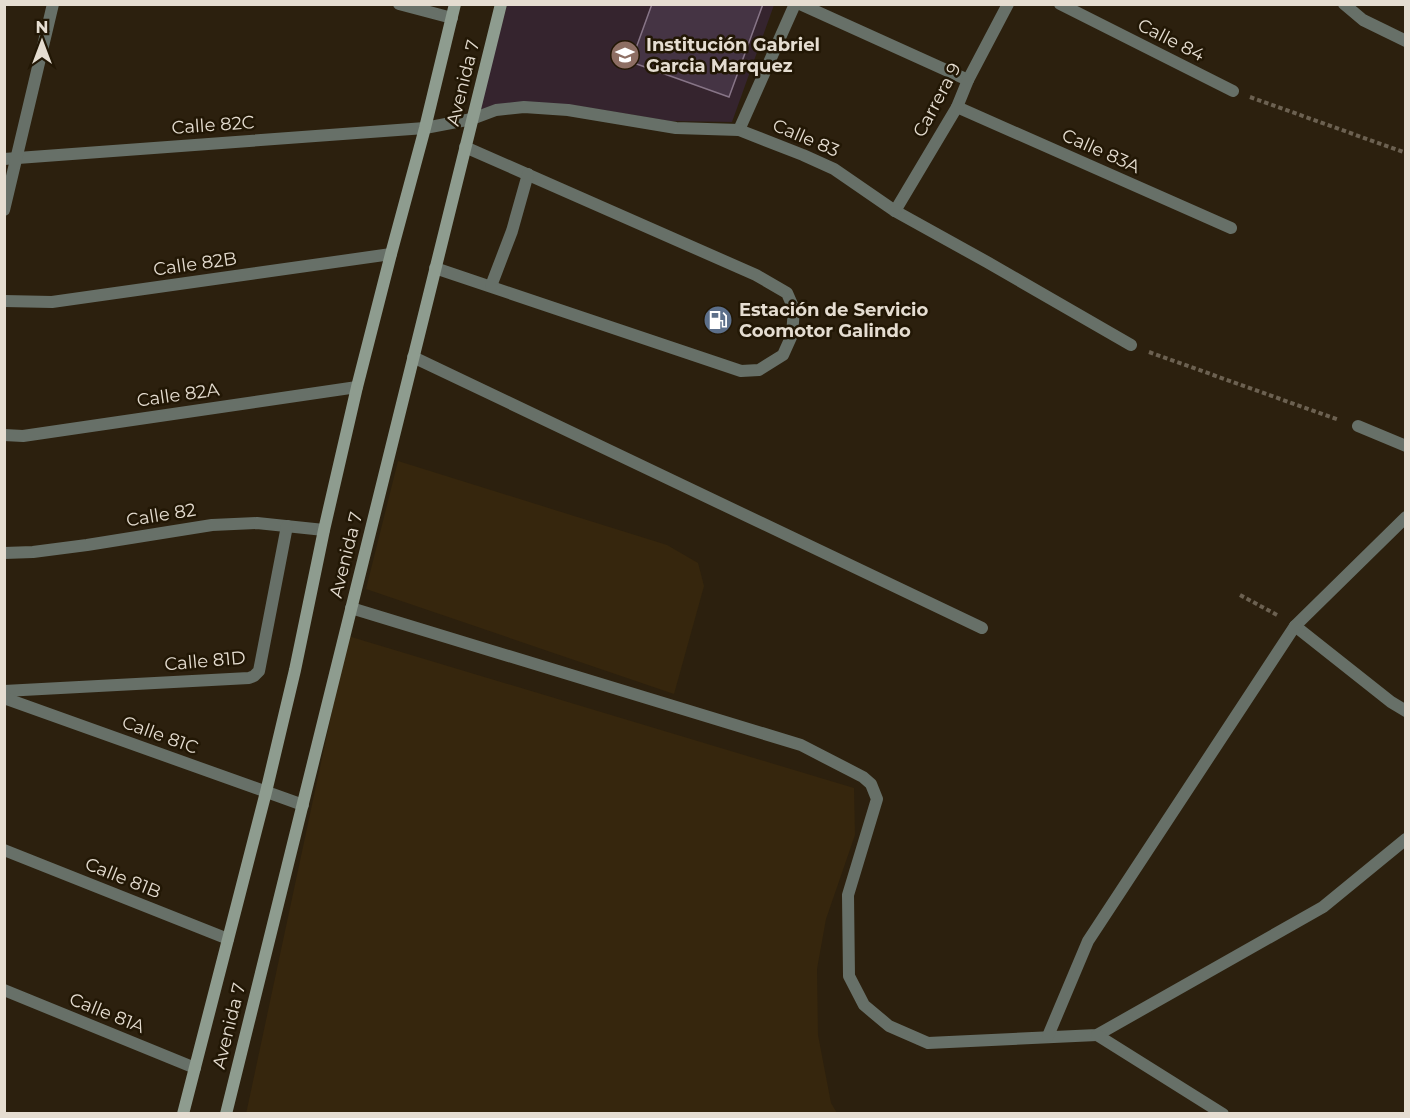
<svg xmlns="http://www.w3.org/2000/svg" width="1410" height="1118" viewBox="0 0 1410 1118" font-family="Montserrat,sans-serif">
<rect width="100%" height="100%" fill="#2c200e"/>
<g fill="#36260d">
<path d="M398,461L667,545L698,563L704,586L674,694L366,589Z"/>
<path d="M348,636L854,788L855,835L826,919L817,969L818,1035L831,1103L837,1113L246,1114Z"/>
</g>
<path fill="#35242e" d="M507,5H774L732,122L670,121L573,105L478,114Z"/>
<path fill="#453444" stroke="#877587" stroke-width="1.5" d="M652,4H763L729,97L631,62Z"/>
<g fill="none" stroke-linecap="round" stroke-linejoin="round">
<g stroke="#6c6151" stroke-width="4" stroke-dasharray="4.5 3" stroke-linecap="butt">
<path d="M1250,97L1406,153"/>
<path d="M1149,352L1339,420"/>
<path d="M1240,595L1279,616"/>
</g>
<g stroke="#677068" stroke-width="12">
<path d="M435,268L741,371L759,370L783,355L792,335L794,309L787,293L756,275L465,147"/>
<path d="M491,286L512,231L528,174"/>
<path d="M413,357L982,628"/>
</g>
<g stroke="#677068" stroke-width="12">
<path d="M399,4L452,18"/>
<path d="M800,4L968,80"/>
<path d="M1060,4L1233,91"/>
<path d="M1344,4L1363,20L1406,41"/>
<path d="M957,107L1231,228"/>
<path d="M739,130L795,4"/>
<path d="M4,159L425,128L472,119L496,110L524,107L568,110L676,128L739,130L803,155L834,169L895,211L987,262L1131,345"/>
<path d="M4,210L53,4"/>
<path d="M895,211L957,107L968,80L1008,4"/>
<path d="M4,301L52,302L391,254"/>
<path d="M1358,426L1406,446"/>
<path d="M4,435L23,436L357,387"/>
<path d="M4,553L33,552L87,545L212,525L257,523L324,530"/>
<path d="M351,608L801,745L863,777L871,784L877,799L848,895L849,976L864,1005L889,1026L928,1043L1097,1035L1323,907L1406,839"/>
<path d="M1295,626L1391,702L1406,711"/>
<path d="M4,691L249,678L254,676L259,671L287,526"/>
<path d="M4,698L303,805"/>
<path d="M4,850L228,939"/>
<path d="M4,990L195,1068"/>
<path d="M1097,1035L1223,1114"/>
<path d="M1048,1036L1088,941L1295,626L1406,517"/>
</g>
<g stroke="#8e9c8f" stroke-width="12">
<path d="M183,1114L266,792L295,670L324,530L357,387L391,254L425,128L455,4"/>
<path d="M226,1114L501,4"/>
</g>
</g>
<defs>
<g id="university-disc" transform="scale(1.5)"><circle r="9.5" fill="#8d6e63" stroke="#221705"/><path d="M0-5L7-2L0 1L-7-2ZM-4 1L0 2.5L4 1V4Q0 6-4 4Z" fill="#fff"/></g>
<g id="fuel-disc" transform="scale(1.5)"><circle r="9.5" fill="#5c6f8a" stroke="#221705"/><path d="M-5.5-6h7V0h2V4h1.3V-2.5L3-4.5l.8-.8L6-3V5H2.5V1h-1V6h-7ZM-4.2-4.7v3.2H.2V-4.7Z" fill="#fff"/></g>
</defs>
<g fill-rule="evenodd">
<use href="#university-disc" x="625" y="55"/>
<use href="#fuel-disc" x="718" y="320"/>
</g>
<g text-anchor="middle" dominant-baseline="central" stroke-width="5" stroke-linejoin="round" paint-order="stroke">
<g font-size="18" fill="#e5ddd1" stroke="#221705">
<text transform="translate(1171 40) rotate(27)">Calle 84</text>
<text transform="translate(463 83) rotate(-76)">Avenida 7</text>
<text transform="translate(937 100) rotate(-62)">Carrera 9</text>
<text transform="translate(213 125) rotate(-4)">Calle 82C</text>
<text transform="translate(806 138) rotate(23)">Calle 83</text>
<text transform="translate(1101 151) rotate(24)">Calle 83A</text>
<text transform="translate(195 264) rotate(-8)">Calle 82B</text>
<text transform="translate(178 395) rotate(-8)">Calle 82A</text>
<text transform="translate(161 515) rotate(-9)">Calle 82</text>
<text transform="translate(346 555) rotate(-76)">Avenida 7</text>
<text transform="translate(205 661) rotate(-5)">Calle 81D</text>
<text transform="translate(160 735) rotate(20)">Calle 81C</text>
<text transform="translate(123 878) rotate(22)">Calle 81B</text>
<text transform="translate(107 1013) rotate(22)">Calle 81A</text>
<text transform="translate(229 1026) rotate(-76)">Avenida 7</text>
</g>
<g font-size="18" font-weight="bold" fill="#e5ddd1" stroke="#221705" text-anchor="start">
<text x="646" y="45">Institución Gabriel<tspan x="646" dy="21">Garcia Marquez</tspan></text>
<text x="739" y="310">Estación de Servicio<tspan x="739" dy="21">Coomotor Galindo</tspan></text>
</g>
</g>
<rect width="1410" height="1118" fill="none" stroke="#e5ddd1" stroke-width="12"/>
<g transform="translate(42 42)" stroke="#221705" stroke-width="4.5" paint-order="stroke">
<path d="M0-4.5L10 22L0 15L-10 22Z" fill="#e5ddd1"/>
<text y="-9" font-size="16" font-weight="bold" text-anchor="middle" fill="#e5ddd1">N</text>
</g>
</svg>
